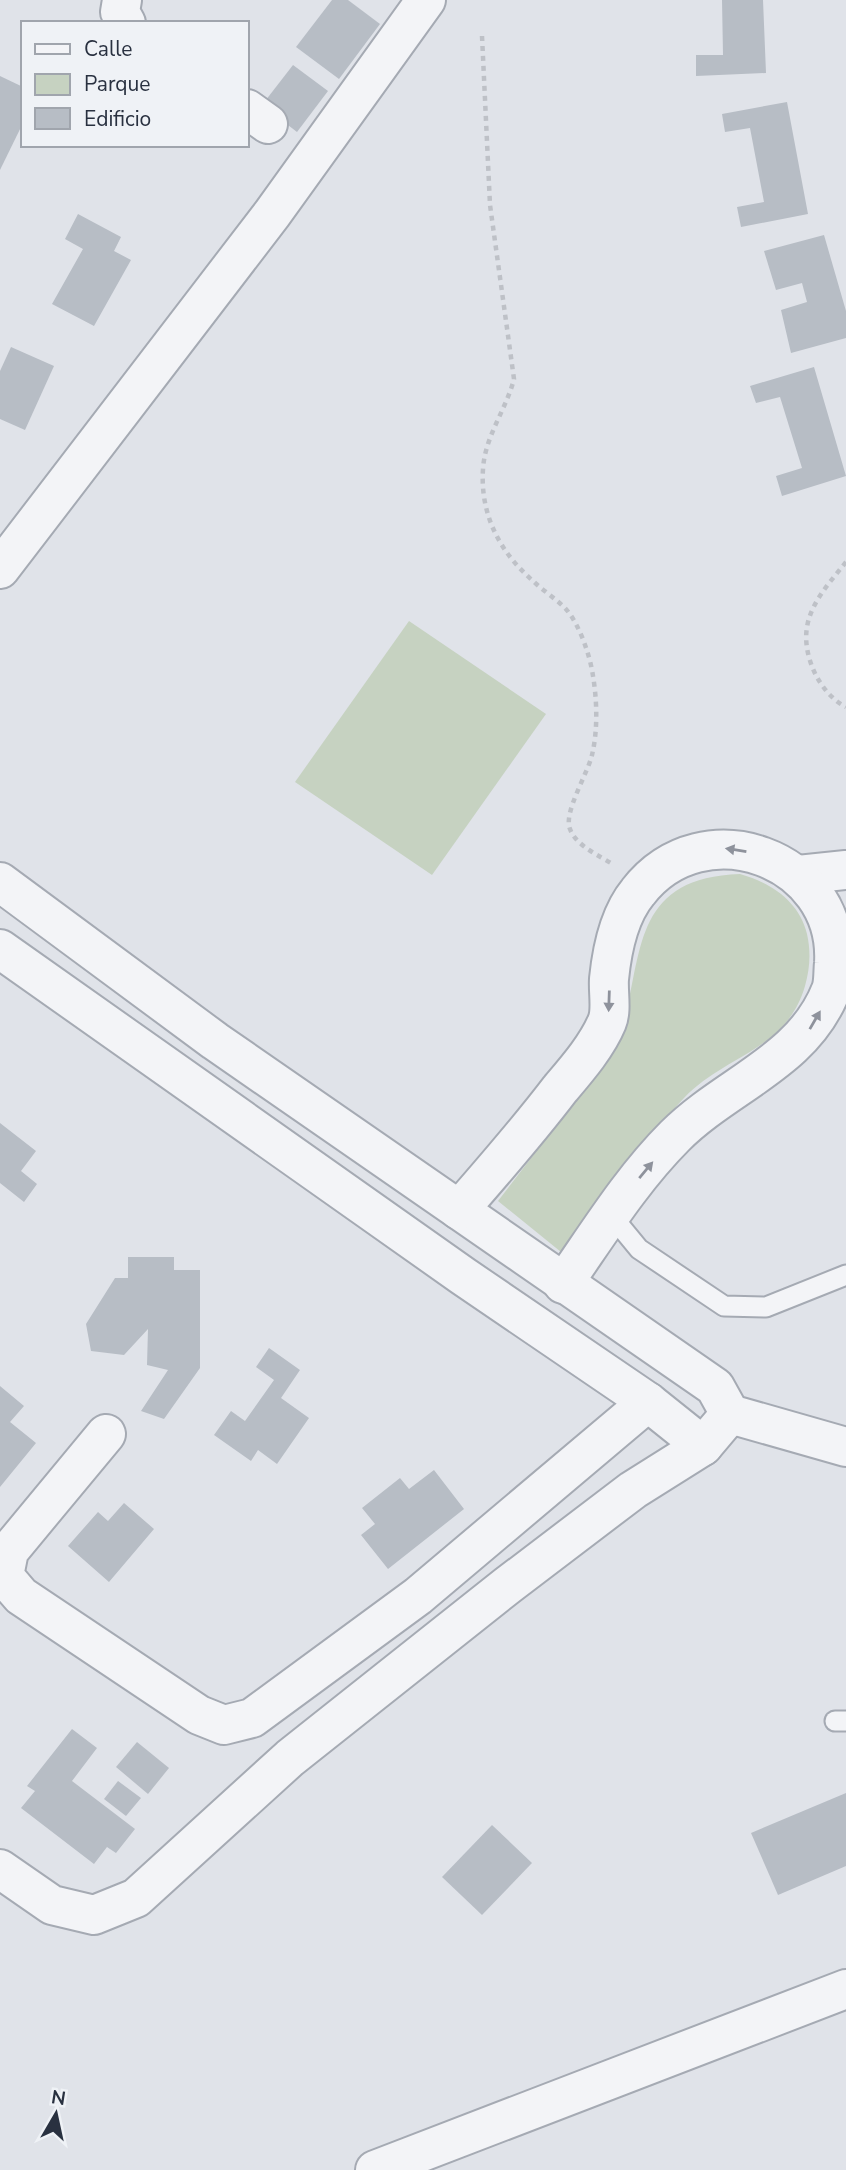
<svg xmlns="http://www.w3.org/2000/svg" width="846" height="2170" viewBox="0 0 846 2170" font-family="'Nunito Sans',sans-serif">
<rect width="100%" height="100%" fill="#e0e3e9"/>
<g fill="#c6d2c1">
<path d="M409,621L546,714L432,875L295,782Z"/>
<path d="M740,874C771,883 799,901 807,934C811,952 810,968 805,986C786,1051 726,1054 684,1098C642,1143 600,1203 561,1252L498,1201L615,1049C647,969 621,878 740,874Z"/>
</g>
<g fill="#b7bdc5">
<path d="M332,0H348L380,24L339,79L296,47Z"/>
<path d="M722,0H763L766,73L696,76V55H723Z"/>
<path d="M293,65L328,91L297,132L262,105Z"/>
<path d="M0,76L23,87V123L0,170Z"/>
<path d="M787,102L808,214L741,227L737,207L764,202L750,128L725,132L722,114Z"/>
<path d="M78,214L121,237L114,251L131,260L94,326L52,304L83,249L65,239Z"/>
<path d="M824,235L846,311V338L791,353L781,310L807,302L802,283L776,290L764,251Z"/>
<path d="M11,347L54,366L25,430L0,419V371Z"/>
<path d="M814,367L846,476L782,496L776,476L802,468L780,397L756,403L750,386Z"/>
<path d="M0,1123L36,1151L21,1171L37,1184L24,1202L0,1183Z"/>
<path d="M128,1257H174V1270H200V1368L164,1419L141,1411L168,1370L147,1365L148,1329L124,1355L91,1351L86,1324L115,1278H128Z"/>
<path d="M269,1348L300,1370L281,1398L309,1418L277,1464L258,1450L251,1461L214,1435L231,1411L245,1421L274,1380L256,1367Z"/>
<path d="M0,1386L24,1406L10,1422L36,1443L0,1487Z"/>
<path d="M434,1470L464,1509L388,1569L361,1535L375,1524L362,1508L400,1478L409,1489Z"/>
<path d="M124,1503L154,1529L109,1582L68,1546L98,1512L108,1521Z"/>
<path d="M72,1729L97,1748L72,1781L135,1829L116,1853L107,1847L94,1864L21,1808L35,1791L27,1786Z"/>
<path d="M137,1742L169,1768L148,1794L116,1767Z"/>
<path d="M118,1781L141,1798L126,1816L104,1799Z"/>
<path d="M846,1793V1866L778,1895L751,1833Z"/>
<path d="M492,1825L532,1863L482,1915L442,1877Z"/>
</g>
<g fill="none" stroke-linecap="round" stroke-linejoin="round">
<g stroke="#a5aab3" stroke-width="23">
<g id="service">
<path d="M611,1215L639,1249L724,1306L766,1307L846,1275"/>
<path d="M835,1721H846"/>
</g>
</g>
<g stroke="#a5aab3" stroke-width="42">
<g id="minor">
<path d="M122,0L120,12L126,23"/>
<path d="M247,109L268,124"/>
<path d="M0,569L272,214L426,0"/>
<path d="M798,875L846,870"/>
<path d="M0,882L215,1041L715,1387L730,1414L846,1447"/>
<path d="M0,949L463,1276L648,1402L703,1446"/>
<path d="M459,1210C494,1170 528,1131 560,1089C577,1069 597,1046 607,1022C612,1010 608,992 609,979C612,949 619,915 638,892C703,808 840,858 834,963C833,971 834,982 831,990C803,1062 727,1084 675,1136C631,1180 598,1234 563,1284"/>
<path d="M106,1434L9,1551L4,1576L21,1596L199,1715L224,1725L252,1718L418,1596L648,1402"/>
<path d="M0,1869L52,1905L94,1915L136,1898L290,1758L508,1585L633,1490L703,1446L730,1414"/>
<path d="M375,2170L846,1989"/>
</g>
</g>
<g stroke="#bec1c7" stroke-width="4.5" stroke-dasharray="5 5" stroke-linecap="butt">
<path d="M482,36L490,205L514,379C506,410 485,436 483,469C480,514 499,551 532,580C542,590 555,598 565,608C579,623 590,655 593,676C597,700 598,730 592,755C588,773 563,813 570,829C576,846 600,856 614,865"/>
<path d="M846,562C831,581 811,602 807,627C802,656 820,694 846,707"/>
</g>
<use href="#service" stroke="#f3f4f7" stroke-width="19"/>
<use href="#minor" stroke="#f3f4f7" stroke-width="38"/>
</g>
<defs><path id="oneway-solid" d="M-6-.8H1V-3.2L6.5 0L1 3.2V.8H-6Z" transform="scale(1.75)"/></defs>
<g fill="#8e929c">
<use href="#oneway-solid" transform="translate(736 850) rotate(-171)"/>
<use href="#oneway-solid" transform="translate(609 1001) rotate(92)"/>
<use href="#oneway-solid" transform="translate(815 1020) rotate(-60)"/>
<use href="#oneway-solid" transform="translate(646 1170) rotate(-50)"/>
</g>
<rect x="21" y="21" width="228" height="126" fill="#eff2f6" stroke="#a0a5ad" stroke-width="2"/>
<rect x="35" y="44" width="35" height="10" fill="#f3f4f7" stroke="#a0a5ad" stroke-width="2"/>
<text x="84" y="56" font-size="21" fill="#293140">Calle</text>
<rect x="35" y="74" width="35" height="21" fill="#c6d2c1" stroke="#a0a5ad" stroke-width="2"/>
<text x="84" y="91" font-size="21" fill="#293140">Parque</text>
<rect x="35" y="108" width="35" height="21" fill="#b7bdc5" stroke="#a0a5ad" stroke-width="2"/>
<text x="84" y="126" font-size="21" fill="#293140">Edificio</text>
<g transform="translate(56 2114) rotate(9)" stroke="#eff2f6" stroke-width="5" paint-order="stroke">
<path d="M0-5L12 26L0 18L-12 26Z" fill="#293140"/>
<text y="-10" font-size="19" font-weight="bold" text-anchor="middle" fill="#293140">N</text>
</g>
</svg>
